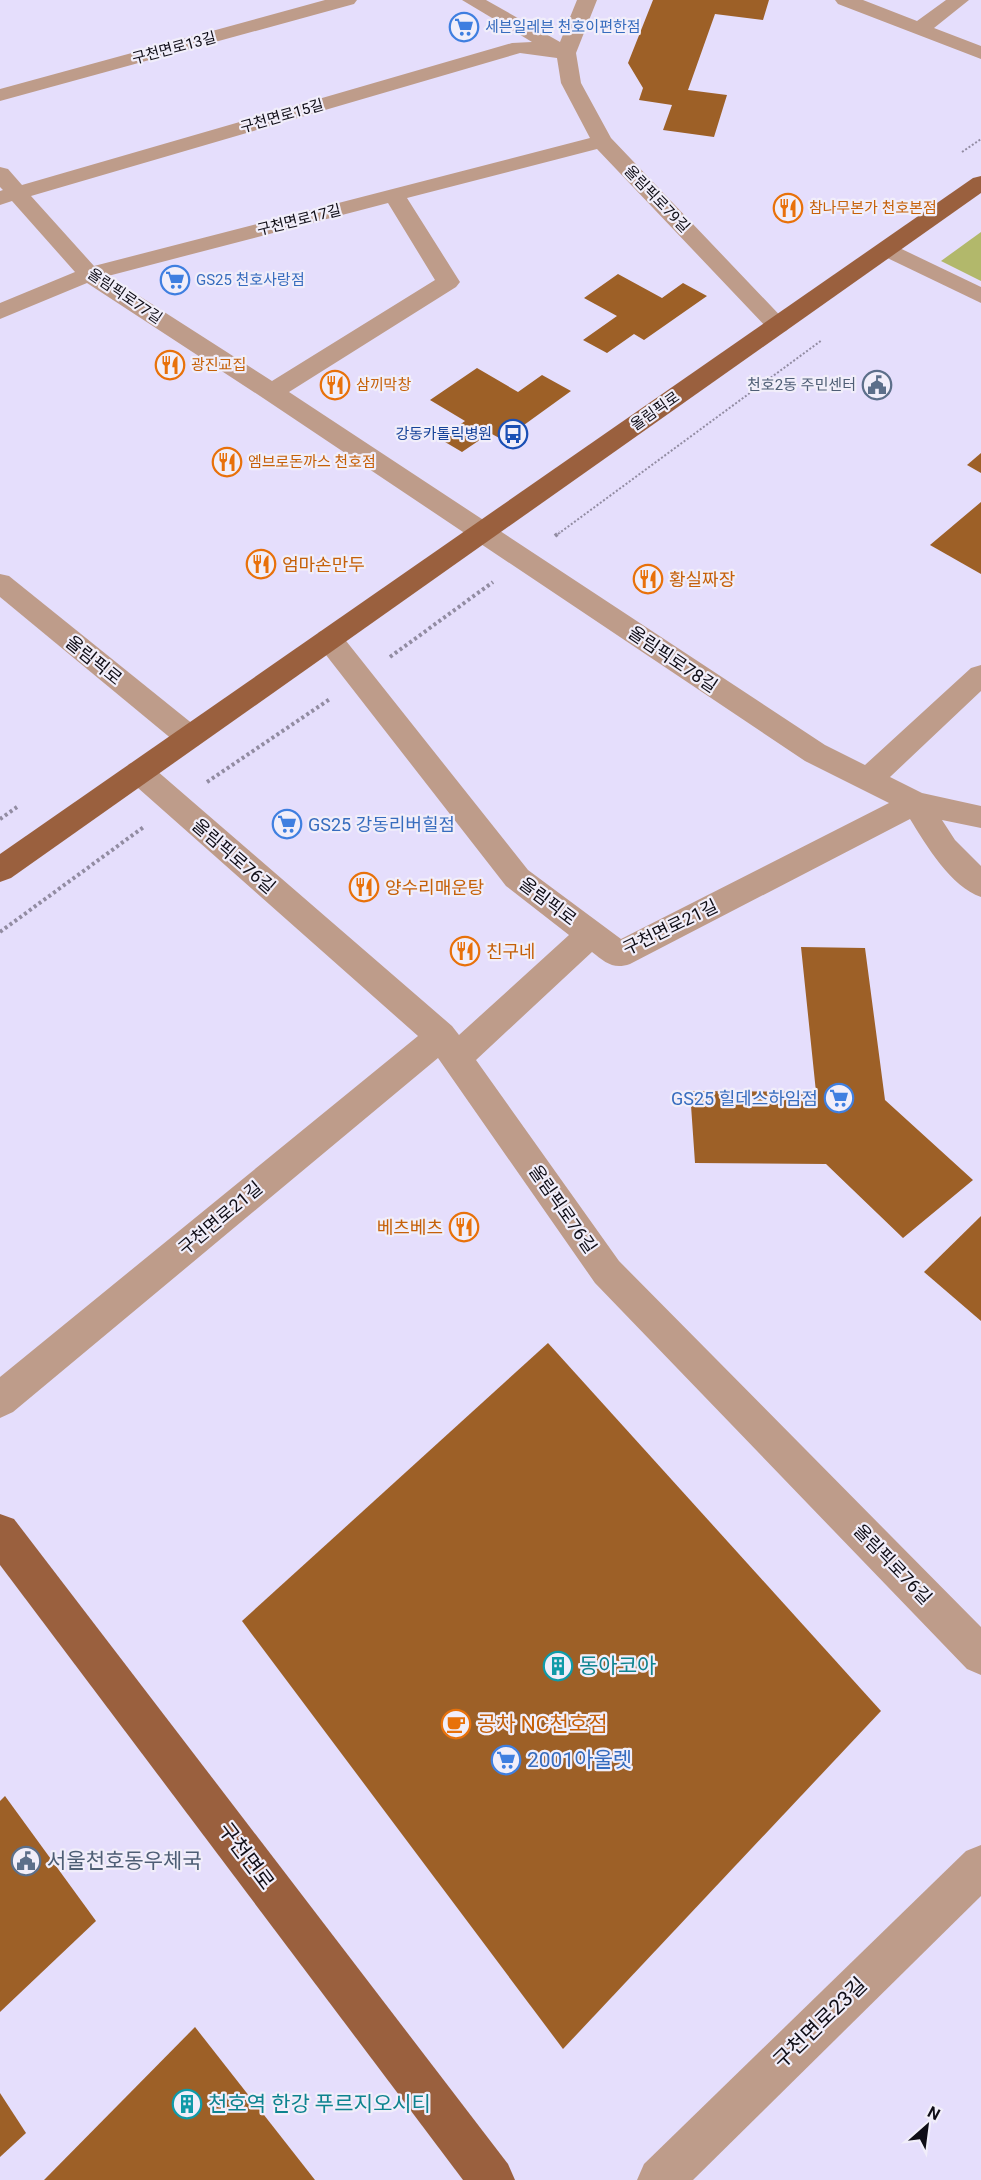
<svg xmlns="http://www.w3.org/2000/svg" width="981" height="2180" viewBox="0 0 981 2180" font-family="Roboto,'Noto Sans KR',sans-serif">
<rect width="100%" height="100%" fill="#e5defc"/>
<path fill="#b2b86b" d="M981,232V281L941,261Z"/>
<g fill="#9d6027">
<path d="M653,0H769L763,20L715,14L688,90L727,95L714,137L663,130L672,105L639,100L643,88L628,63Z"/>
<path d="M618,274L662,298L683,283L707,296L644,340L634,334L607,353L583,340L617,316L584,298Z"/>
<path d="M477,368L518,392L542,375L571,391L503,440L490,433L462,452L440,439L465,421L430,400Z"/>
<path d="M981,453V473L967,465Z"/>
<path d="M981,502V574L930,545Z"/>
<path d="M801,947L865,948L885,1100L973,1180L903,1238L826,1164L695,1163L690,1091L816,1092Z"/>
<path d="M981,1216V1321L924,1272Z"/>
<path d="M548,1343L881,1711L563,2049L242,1621Z"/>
<path d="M5,1796L96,1921L0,2012V1801Z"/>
<path d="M195,2027L315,2180H44Z"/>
<path d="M0,2093L26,2133L0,2157Z"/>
</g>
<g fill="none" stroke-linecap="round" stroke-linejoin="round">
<g stroke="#928ca2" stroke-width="2" stroke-dasharray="2 2" stroke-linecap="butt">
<path d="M962,152L981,139"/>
<path d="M558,534L822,340"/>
</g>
<g stroke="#928ca2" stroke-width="4" stroke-dasharray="3 3" stroke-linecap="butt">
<path d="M555,536L560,532"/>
<path d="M390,657L493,582"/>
<path d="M207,782L330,699"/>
<path d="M0,819L17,807"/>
<path d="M0,932L145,826"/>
</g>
<g fill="#be9c8a" fill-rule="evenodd">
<path d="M325,0H357L354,4L0,101V89Z"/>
<path d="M462,0H486L560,42L577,0H597L576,53L581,83L611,138L790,326L786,331L778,333L770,331L597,149L407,198L460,282L456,287L289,392L825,745L865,765L971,668L981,665V691L890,777L922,793L981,806V828L942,820L955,840L981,866V897C951,887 926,845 910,819L630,964C613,970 605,962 592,952L476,1060L619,1261L981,1627V1675L967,1669L595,1283L438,1058L13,1412L0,1418V1377L418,1036L129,780L124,772L129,764L139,761L149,764L452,1026L459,1035L569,935L506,886L319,646L315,639L319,632L329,629L339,632L528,870L621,939L889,803L805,761L263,398L87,283L0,319V303L75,272L12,201L0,205V191L3,190L0,187V167L8,169L22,185L512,43L532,42ZM520,53L557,58L561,83L590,138L94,266L31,196ZM388,203L435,280L272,381L108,276Z"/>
<path d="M835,0H863L917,21L946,0H969L934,28L981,46V59L838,4Z"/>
<path d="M887,242L981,287V303L879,254L876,249L879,244Z"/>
<path d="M0,574L9,576L199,729L203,737L199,745L189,748L179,745L0,597Z"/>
<path d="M981,1845V1896L693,2180H637L644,2164L966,1851Z"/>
</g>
<g fill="#9a603e" fill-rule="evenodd">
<path d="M981,176V193L11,878L0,882V854L973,178Z"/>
<path d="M0,1514L14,1519L508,2164L515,2180H463L0,1565Z"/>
</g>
</g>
<defs>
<g id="supermarket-ring" transform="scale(1.5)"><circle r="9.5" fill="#f1eefa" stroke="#3f7fe0" stroke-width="1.5"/><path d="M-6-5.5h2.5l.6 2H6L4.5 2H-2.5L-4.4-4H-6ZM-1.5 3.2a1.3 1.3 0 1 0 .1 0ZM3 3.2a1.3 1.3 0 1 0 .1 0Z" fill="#3f7fe0"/></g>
<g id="restaurant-ring" transform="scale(1.5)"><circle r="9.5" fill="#f1eefa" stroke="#e8710a" stroke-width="1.5"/><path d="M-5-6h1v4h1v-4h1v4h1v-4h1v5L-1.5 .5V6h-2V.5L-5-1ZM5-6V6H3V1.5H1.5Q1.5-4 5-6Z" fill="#e8710a"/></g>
<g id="civic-ring" transform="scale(1.5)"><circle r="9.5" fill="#f1eefa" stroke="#5c6f8a" stroke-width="1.5"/><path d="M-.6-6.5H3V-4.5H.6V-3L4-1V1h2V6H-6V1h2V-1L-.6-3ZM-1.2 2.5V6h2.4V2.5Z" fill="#5c6f8a"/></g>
<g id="bus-ring" transform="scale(1.5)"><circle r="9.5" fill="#f1eefa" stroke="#1a4fb4" stroke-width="1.5"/><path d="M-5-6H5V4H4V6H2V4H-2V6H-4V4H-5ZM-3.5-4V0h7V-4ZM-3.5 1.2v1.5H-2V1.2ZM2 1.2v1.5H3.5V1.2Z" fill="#1a4fb4"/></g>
<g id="building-ring" transform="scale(1.5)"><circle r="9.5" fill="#f1eefa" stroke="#0f9aa8" stroke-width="1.5"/><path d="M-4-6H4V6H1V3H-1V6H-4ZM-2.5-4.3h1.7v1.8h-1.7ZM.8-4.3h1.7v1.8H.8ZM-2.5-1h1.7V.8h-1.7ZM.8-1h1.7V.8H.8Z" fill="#0f9aa8"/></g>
<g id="cafe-ring" transform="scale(1.5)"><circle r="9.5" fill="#f1eefa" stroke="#e8710a" stroke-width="1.5"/><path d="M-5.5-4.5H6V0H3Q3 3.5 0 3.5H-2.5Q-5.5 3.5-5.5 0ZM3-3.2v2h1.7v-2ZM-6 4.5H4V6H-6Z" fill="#e8710a"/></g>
</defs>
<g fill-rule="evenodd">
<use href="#supermarket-ring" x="464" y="27"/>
<use href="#restaurant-ring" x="788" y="208"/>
<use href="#supermarket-ring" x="175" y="280"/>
<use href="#restaurant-ring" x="170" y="365"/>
<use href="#restaurant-ring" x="335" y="385"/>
<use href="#civic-ring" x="877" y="385"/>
<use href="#bus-ring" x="513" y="434"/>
<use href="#restaurant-ring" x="227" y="462"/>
<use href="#restaurant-ring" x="261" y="564"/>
<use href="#restaurant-ring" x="648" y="579"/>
<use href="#supermarket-ring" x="287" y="824"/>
<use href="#restaurant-ring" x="364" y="887"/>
<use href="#restaurant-ring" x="465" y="951"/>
<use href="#supermarket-ring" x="839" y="1098"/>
<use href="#restaurant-ring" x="464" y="1227"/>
<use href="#building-ring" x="558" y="1666"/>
<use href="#cafe-ring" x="456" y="1724"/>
<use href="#supermarket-ring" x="506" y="1760"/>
<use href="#civic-ring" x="26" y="1861"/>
<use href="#building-ring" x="187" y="2104"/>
</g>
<g text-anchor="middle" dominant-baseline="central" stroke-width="4.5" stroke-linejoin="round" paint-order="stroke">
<g font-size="15" fill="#366cbe" stroke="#f1eefa" text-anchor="start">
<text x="485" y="27">세븐일레븐 천호이편한점</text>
<text x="196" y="280">GS25 천호사랑점</text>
</g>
<g font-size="15" fill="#0f0d16" stroke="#f1eefa">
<text transform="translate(174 48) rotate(-15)">구천면로13길</text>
<text transform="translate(282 116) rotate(-16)">구천면로15길</text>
<text transform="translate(657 199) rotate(46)">올림픽로79길</text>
<text transform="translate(299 220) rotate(-14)">구천면로17길</text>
<text transform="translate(125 296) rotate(34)">올림픽로77길</text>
<text transform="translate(655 411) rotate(-35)">올림픽로</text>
</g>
<g font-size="15" fill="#c56008" stroke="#f1eefa" text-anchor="start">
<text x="809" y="208">참나무본가 천호본점</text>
<text x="191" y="365">광진교집</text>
<text x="356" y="385">삼끼막창</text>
<text x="248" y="462">엠브로돈까스 천호점</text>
</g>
<g font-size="15" fill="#4e5e75" stroke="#f1eefa" text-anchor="end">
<text x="856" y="385">천호2동 주민센터</text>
</g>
<g font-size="15" fill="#164399" stroke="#f1eefa" text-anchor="end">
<text x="492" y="434">강동카톨릭병원</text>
</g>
<g font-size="18" fill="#c56008" stroke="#f1eefa" text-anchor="start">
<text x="282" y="564">엄마손만두</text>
<text x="669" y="579">황실짜장</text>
<text x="385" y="887">양수리매운탕</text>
<text x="486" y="951">친구네</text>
<text x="443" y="1227" text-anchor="end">베츠베츠</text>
</g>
<g font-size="18" fill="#0f0d16" stroke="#f1eefa">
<text transform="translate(673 659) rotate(34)">올림픽로78길</text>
<text transform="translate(94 660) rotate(39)">올림픽로</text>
<text transform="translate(234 856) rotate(41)">올림픽로76길</text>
<text transform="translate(548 901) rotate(37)">올림픽로</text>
<text transform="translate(670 927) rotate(-26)">구천면로21길</text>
<text transform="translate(563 1209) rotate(55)">올림픽로76길</text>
<text transform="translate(220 1218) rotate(-40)">구천면로21길</text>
<text transform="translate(893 1564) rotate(46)">올림픽로76길</text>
</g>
<g font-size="18" fill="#366cbe" stroke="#f1eefa" text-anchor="start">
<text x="308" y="824">GS25 강동리버힐점</text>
<text x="818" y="1098" text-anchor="end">GS25 힐데스하임점</text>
</g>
<g font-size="21" fill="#0d838f" stroke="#f1eefa" text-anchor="start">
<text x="579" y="1666">동아코아</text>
<text x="208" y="2104">천호역 한강 푸르지오시티</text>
</g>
<g font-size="21" fill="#c56008" stroke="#f1eefa" text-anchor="start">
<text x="477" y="1724">공차 NC천호점</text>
</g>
<g font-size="21" fill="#366cbe" stroke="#f1eefa" text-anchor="start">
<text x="527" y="1760">2001아울렛</text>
</g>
<g font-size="21" fill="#0f0d16" stroke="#f1eefa">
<text transform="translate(246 1856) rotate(53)">구천면로</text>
<text transform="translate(820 2023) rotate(-44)">구천면로23길</text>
</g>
<g font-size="21" fill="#4e5e75" stroke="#f1eefa" text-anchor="start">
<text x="47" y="1861">서울천호동우체국</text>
</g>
</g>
<g transform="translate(927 2126) rotate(28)" stroke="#f1eefa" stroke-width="4.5" paint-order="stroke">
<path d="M0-4.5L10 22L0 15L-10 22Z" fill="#0f0d16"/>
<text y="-9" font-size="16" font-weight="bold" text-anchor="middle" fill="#0f0d16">N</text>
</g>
</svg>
